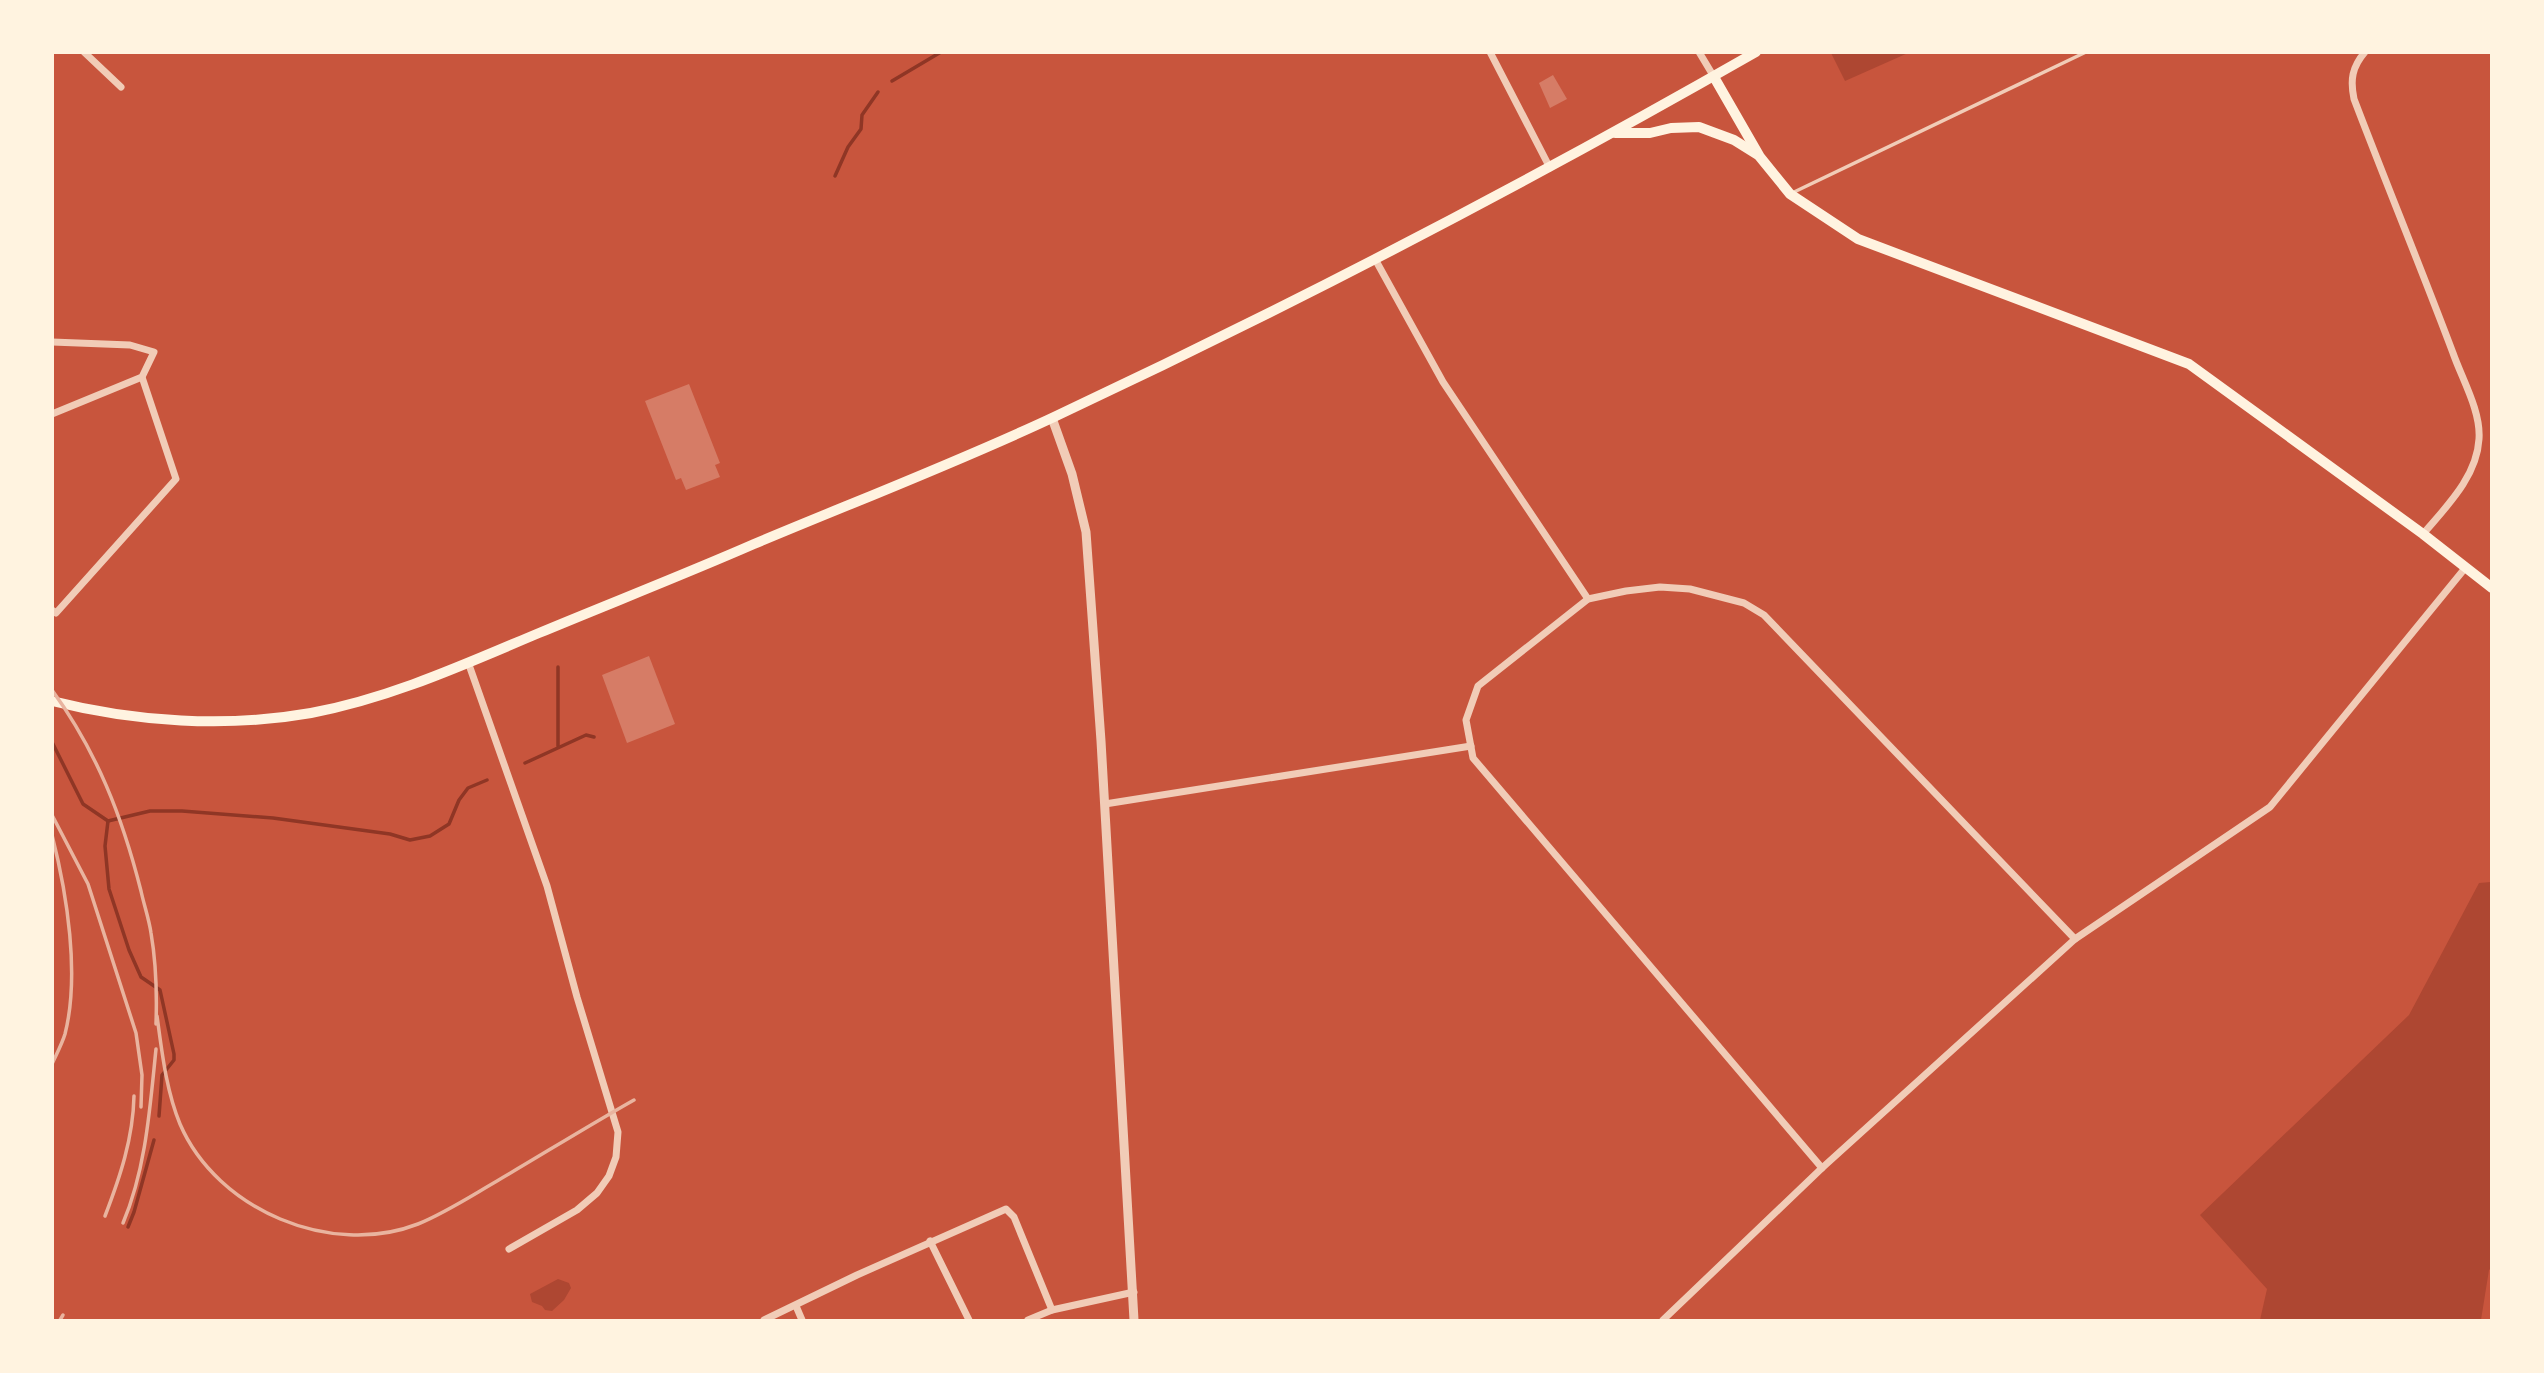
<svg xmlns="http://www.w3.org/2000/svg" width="2544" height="1373" viewBox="0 0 2544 1373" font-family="'Asap Condensed',sans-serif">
<rect width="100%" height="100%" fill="#c8553d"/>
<g fill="#ae4732">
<path d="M1831,53H1908L1845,81Z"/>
<path d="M2491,882L2492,1267L2489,1270L2481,1320H2260L2267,1289L2200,1215L2409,1015L2479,883Z"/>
<path d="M558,1279L569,1283L571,1288L564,1300L552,1311L545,1310L542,1306L532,1302L530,1294Z"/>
</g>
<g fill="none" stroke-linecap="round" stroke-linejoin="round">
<g stroke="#8f3625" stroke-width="3.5">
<path d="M892,81L941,52"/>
<path d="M835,176L848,147L861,129L862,115L878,92"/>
<path d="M52,742L83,804L108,821L150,811H182L273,818L390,834L410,840L430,836L449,824L459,800L468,788L487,780"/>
<path d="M558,746V667"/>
<path d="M525,763L586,735L594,737"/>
<path d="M108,821L105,846L109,889L129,950L141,977L160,990L174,1054V1060L162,1075L159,1116"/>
<path d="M128,1227L134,1212L154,1140"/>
</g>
</g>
<g fill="#d67c66">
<path d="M1553,75L1567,99L1550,108L1539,83Z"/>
<path d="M689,384L720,463L715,465L720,477L686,490L681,478L676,480L645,401Z"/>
<path d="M649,656L675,724L627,743L602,675Z"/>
</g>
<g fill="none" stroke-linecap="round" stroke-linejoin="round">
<path stroke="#f1ccb7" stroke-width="3.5" d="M1792,193L2086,52"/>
<g stroke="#f1ccb7" stroke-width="7">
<path d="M84,52L121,87"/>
<path d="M1490,52L1550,168"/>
<path d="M1699,52L1714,77"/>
<path d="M2365,52C2352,67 2350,80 2354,99C2386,183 2421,268 2453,353C2462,379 2481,411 2479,439C2477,477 2446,507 2423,534"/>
<path d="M1375,259L1443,382L1588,599"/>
<path d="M52,342L130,345L154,352L142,377L52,414"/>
<path d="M52,610L56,613L176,479L142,377"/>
<path d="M468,662L547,886L577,997L618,1132L616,1157L609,1176L597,1193L577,1210L509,1249"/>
<path d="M1105,804L1471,746"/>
<path d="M1822,1168L1473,758L1466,720L1478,686L1588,599L1626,591L1660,587L1690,589L1744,603L1764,615L2075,939"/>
<path d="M930,1241L969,1320"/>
<path d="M796,1306L802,1320"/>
<path d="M764,1320L857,1275L1006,1209L1014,1217L1052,1310"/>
<path d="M1028,1320L1052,1310L1134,1292"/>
<path d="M1663,1320L1822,1168L2075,939L2270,807L2466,567"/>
</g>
<path stroke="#f1ccb7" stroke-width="9" d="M1052,418L1072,474L1086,532L1101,741L1134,1320"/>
<g stroke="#fff3e0" stroke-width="10">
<path d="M1714,77L1760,157L1790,194L1858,239L2189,364L2423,534L2492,588"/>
<path d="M1615,133H1650L1671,128L1699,127L1734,140L1758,155"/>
</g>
<path stroke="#fff3e0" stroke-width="10" d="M52,701C135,722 227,728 311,713C391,698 465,664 539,633C611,603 683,575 754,544C854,502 956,463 1054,417C1293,305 1527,183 1756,52"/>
<g stroke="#e9b49f" stroke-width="3.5">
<path d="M52,690C97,752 122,816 141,891C144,905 149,919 151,933C156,962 157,995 156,1024"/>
<path d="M52,815L88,884L136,1033L142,1075L141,1107"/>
<path d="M52,835C67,894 80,975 65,1034C62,1044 56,1055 52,1064"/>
<path d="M157,1016C162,1052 166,1090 180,1124C217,1210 331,1258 418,1224C445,1213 471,1196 497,1181C543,1154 588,1126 634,1100"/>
<path d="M105,1216C120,1177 133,1139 134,1096"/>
<path d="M123,1223C146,1169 150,1107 156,1049"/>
<path d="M60,1320L63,1315"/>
</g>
</g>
<rect width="2544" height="1373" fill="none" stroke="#fff3e0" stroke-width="108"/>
</svg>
